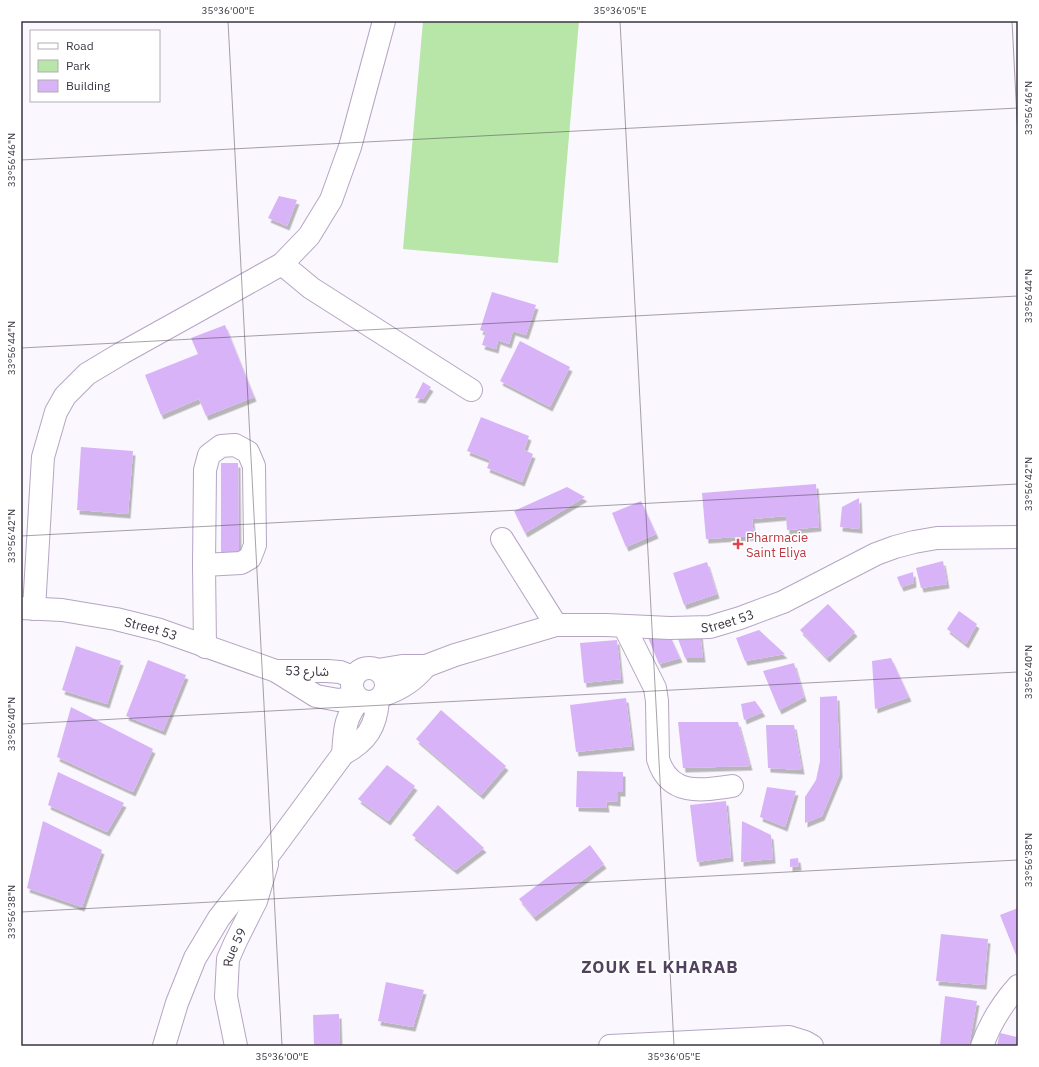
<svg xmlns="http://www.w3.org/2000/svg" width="1039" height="1067" viewBox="0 0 1039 1067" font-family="'IBM Plex Sans','Noto Sans Arabic',sans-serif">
<defs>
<filter id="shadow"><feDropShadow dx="2.5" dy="4.5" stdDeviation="0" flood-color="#0004"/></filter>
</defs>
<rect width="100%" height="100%" fill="#fbf7fe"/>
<path fill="#b8e6a9" d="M423,21H579L558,263L403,249Z"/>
<g fill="#d8b3f8" filter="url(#shadow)">
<path d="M279,196L297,200L287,226L268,218Z"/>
<path d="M492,292L536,305L526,335L513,331L509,344L498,340L496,349L482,345L486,332L480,330Z"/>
<path d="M225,325L254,397L206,416L199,399L161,415L145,375L198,354L191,338Z"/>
<path d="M520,341L570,367L550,407L500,381Z"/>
<path d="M423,382L431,387L423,399L415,398Z"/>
<path d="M481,417L529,436L524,450L533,454L522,482L487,468L490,460L467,451Z"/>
<path d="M81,447L133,451L128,514L77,510Z"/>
<path d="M221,463H238L239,555H221Z"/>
<path d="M816,484L819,527L787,530L786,516L752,519L754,536L706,539L702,493Z"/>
<path d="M567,487L585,497L525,533L514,511Z"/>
<path d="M859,498L860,529L840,527L842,507Z"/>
<path d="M641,501L656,534L626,547L612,513Z"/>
<path d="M943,561L947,584L921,588L916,568Z"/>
<path d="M707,562L717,594L684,605L673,573Z"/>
<path d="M913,572L914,583L901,587L897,577Z"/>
<path d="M828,604L855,632L827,658L800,630Z"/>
<path d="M959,611L977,624L966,644L947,629Z"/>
<path d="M759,630L785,654L745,661L736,638Z"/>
<path d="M700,633L703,658H685L677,636Z"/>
<path d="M669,634L680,658L659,664L647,635Z"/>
<path d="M617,640L621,679L584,683L580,643Z"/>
<path d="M76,646L121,661L107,704L62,690Z"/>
<path d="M891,658L909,697L875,709L872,661Z"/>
<path d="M148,660L186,675L163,731L126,716Z"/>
<path d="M794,663L804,697L779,710L763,671Z"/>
<path d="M837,696L840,773L822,816L805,823V797L816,780L820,761V697Z"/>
<path d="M626,698L632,746L576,752L570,705Z"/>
<path d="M755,701L763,712L744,720L741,704Z"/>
<path d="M71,707L153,749L133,792L57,757Z"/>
<path d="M441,710L506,766L481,795L416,739Z"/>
<path d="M678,722H738L750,766L683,768Z"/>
<path d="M766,725H794L802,770L768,768Z"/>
<path d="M387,765L415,786L388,821L358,799Z"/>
<path d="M577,771L623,772V792H618V802L606,801L607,808L576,807Z"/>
<path d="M58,772L124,803L107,832L48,805Z"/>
<path d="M767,787L796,791L785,827L760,817Z"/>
<path d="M726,801L731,857L697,862L690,805Z"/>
<path d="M438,805L484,848L455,870L412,835Z"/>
<path d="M43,821L102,850L82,907L27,888Z"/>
<path d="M742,821L771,835L773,859L741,862Z"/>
<path d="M590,845L604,864L534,917L519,899Z"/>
<path d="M798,858L799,866L790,867V859Z"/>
<path d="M1018,908V954L1016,955L1000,915Z"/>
<path d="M941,934L988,939L984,985L936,981Z"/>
<path d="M386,982L424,990L413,1027L378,1021Z"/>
<path d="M945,996L977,1001L969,1046H940Z"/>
<path d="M339,1014L340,1046H314L313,1015Z"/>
<path d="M1000,1033L1017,1037L1016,1046H997Z"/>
</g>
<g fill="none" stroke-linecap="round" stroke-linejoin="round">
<g stroke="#b5a5c3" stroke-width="24">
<g id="minor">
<path d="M282,264L311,288L471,390"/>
<path d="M502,539L556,625"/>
<path d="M204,565L241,563L250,558L255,545L254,466L248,452L235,445L221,446L209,455L205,470L204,565L205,647"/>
<path id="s1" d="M21,608L62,610L116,619L160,630L276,671L316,696L338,700L357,698"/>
<path d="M34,609L43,457L56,412L65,396L87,374L122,353L282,264L309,236L331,200L350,147L384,21"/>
<path d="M624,626L655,688L657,701L658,759C669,796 701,791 732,786"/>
<circle cx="369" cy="685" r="17"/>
<path id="s2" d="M378,670L402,666H426L455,655L556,625H606L670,628L710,627L740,618L783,602L876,554L895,547L914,542L937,538L1018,537"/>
<path d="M276,671H327L340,672L353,677"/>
<path d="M383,695C402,689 414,680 426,666"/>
<path d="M343,754C345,730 344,719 359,700"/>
<path d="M164,1046L177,1003L195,958L219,918L270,853L343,754C367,741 376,727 378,700"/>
<path id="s3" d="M236,1046L226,997L228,959L235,943L256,901L267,864"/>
<path d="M610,1046L789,1037L805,1042L812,1046"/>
<path d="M982,1046C990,1023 1002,1004 1018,986"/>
</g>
</g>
<use href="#minor" stroke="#fff" stroke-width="22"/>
</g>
<path fill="none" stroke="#3b3441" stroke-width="1" stroke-opacity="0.45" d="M228,21L282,1046M620,21L674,1046M1012,21L1018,138M21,160L1018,108M21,348L1018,296M21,536L1018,484M21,724L1018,672M21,912L1018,860"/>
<path fill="#e0444e" stroke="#fff" stroke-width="1.5" d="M736 538h4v4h4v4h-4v4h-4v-4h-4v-4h4z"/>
<g text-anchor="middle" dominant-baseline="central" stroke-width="3" stroke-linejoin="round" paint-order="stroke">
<g font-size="13" fill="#be3a42" stroke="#fff" text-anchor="start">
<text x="746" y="537">Pharmacie<tspan x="746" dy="15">Saint Eliya</tspan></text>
</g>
<g font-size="13" fill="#3b3441" stroke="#fff">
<text stroke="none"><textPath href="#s2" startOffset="357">Street 53</textPath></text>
<text stroke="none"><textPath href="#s1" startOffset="132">Street 53</textPath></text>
<text transform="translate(307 671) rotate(1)">شارع 53</text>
<text stroke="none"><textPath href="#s3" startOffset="101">Rue 59</textPath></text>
</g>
<g font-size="17" font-weight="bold" letter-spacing="1" fill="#51435d" stroke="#fff">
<text x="660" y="967">ZOUK EL KHARAB</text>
</g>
</g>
<rect width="1039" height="1067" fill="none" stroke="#ffffff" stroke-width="44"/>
<rect x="30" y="30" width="130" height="72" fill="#ffffff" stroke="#b1aeb3"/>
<rect x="38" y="43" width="20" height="6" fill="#ffffff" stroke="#b1aeb3"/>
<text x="66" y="50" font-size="12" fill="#3b3441">Road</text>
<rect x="38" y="60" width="20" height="12" fill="#b8e6a9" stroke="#b1aeb3"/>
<text x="66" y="70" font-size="12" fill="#3b3441">Park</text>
<rect x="38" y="80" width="20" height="12" fill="#d8b3f8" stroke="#b1aeb3"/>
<text x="66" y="90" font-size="12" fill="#3b3441">Building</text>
<rect x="22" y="22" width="995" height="1023" fill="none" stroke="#3b3441" stroke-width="1.5"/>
<g font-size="10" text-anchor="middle" fill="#3b3441">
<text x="228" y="14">35°36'00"E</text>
<text x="620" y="14">35°36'05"E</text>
<text transform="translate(1028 108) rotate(-90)" y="4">33°56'46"N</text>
<text transform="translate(11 160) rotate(-90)" y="4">33°56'46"N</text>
<text transform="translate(1028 296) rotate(-90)" y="4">33°56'44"N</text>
<text transform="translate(11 348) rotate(-90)" y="4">33°56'44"N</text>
<text transform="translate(1028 484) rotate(-90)" y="4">33°56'42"N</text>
<text transform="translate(11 536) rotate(-90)" y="4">33°56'42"N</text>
<text transform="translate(1028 672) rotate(-90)" y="4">33°56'40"N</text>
<text transform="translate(11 724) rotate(-90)" y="4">33°56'40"N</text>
<text transform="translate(1028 860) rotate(-90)" y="4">33°56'38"N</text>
<text transform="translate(11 912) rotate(-90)" y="4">33°56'38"N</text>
<text x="282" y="1060">35°36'00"E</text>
<text x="674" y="1060">35°36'05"E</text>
</g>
</svg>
